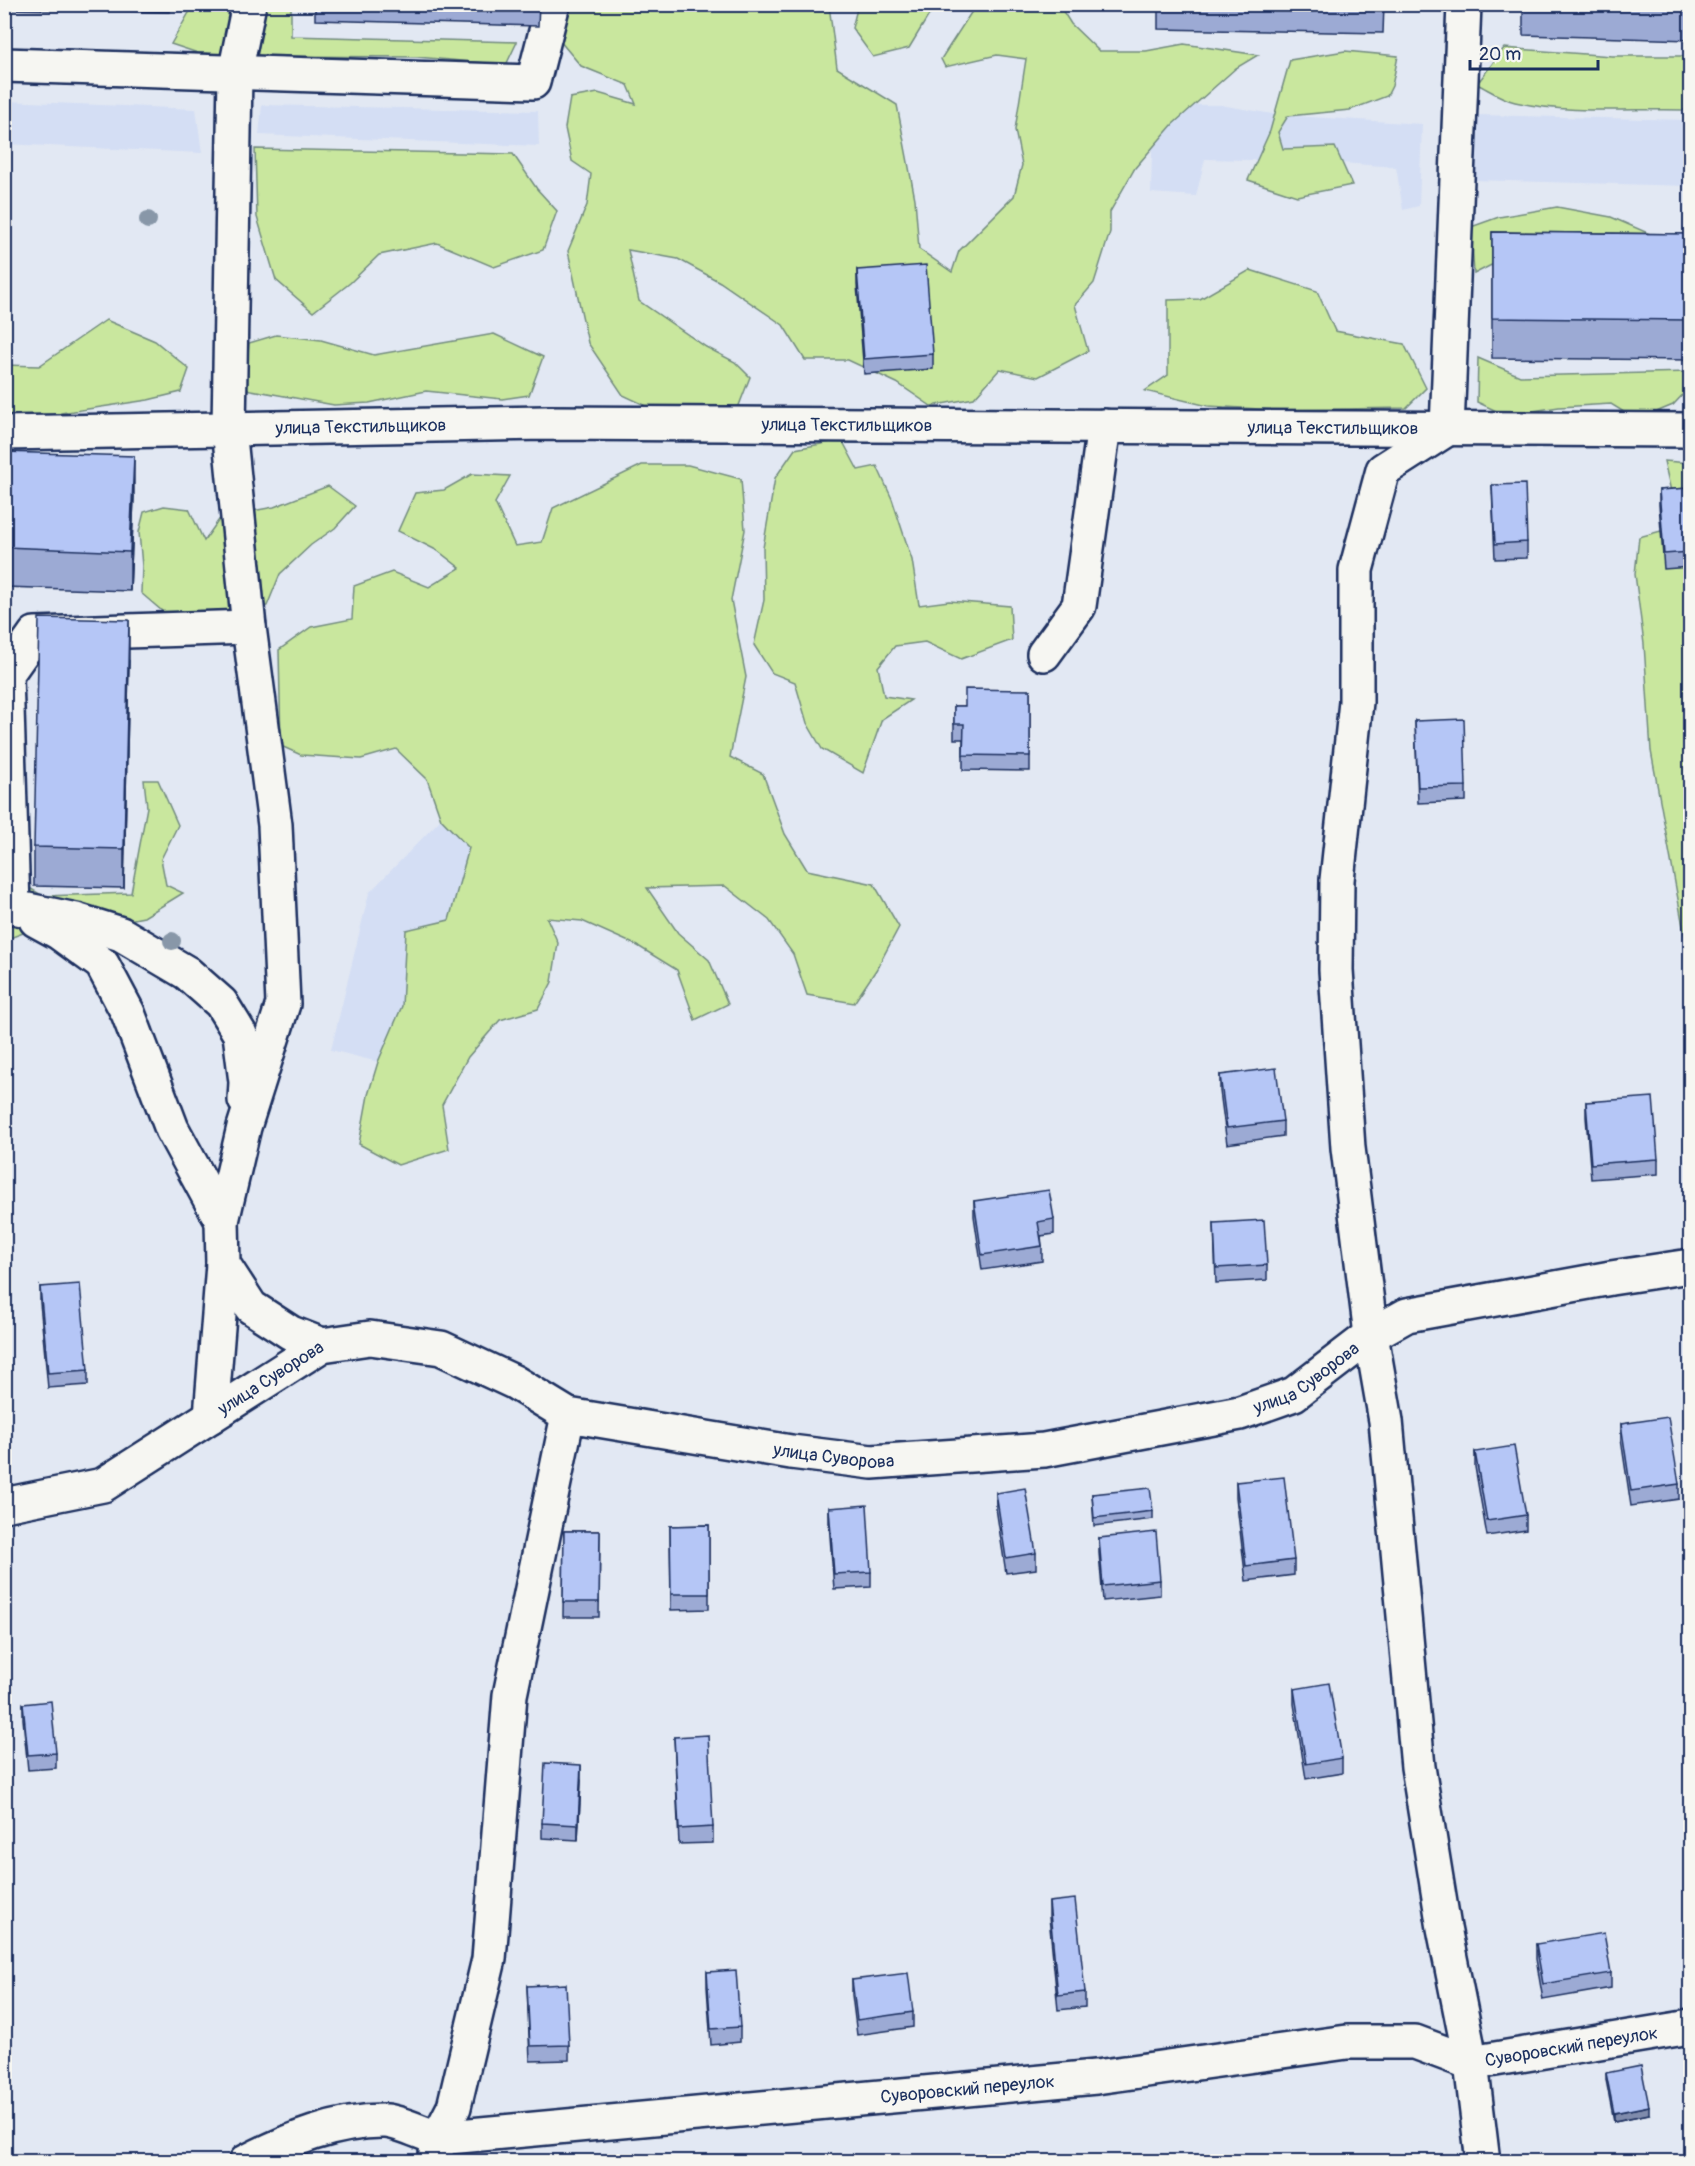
<svg xmlns="http://www.w3.org/2000/svg" width="1695" height="2166" viewBox="0 0 1695 2166" font-family="Pangolin,sans-serif">
<rect width="100%" height="100%" fill="#e2e8f3"/>
<filter id="ink" filterUnits="userSpaceOnUse"><feTurbulence type="fractalNoise" baseFrequency=".0167" numOctaves="2"/><feDisplacementMap in="SourceGraphic" scale="12" xChannelSelector="R" yChannelSelector="G"/><feConvolveMatrix kernelMatrix="1 2 1 2 8 2 1 2 1" color-interpolation-filters="sRGB"/></filter>
<g filter="url(#ink)">
<g fill="#d4def4">
<path d="M5,101L196,109L202,153L5,144Z"/>
<path d="M262,105L538,111L539,146L259,135Z"/>
<path d="M1153,105H1221L1278,115L1422,124L1419,206L1403,210L1396,167L1328,162L1205,159L1196,196L1151,193Z"/>
<path d="M1474,115L1690,120V186L1473,180Z"/>
<path d="M441,819L469,848L449,920L406,930L402,1006L378,1062L331,1050L369,893Z"/>
</g>
<g fill="#c9e79e" stroke="#728b7e" stroke-width="1.5">
<path d="M194,4L291,5V36L517,42L506,65L417,57L264,56L198,53L171,44Z"/>
<path d="M560,4L829,5L837,68L897,105L915,199L919,249L952,272L959,251L1014,196L1022,165L1015,130L1026,59L997,55L945,67L941,59L976,5H1059L1071,24L1099,51H1146L1184,44L1258,55L1236,68L1173,124L1135,168L1110,212V232L1094,283L1075,305L1088,351L1038,377L1000,369L974,398L931,406L897,383L848,360H805L783,325L720,282L678,259L628,250L639,301L706,347L735,362L750,377L738,408H651L623,395L588,343L568,251L587,205L591,174L572,161L565,128L570,98L598,93L636,104L628,85L581,66L559,40Z"/>
<path d="M858,5V4L935,5L909,48L873,57L852,28Z"/>
<path d="M1504,48L1612,56H1690V110C1633,108 1572,115 1515,102C1502,99 1489,90 1477,84Z"/>
<path d="M1345,51L1398,56L1392,86L1387,96L1350,110L1288,116L1278,132L1283,149L1335,147L1352,185L1297,196L1248,180L1270,131L1290,60Z"/>
<path d="M255,149L513,154L537,189L557,211L543,250L494,267L437,243L379,255L350,283L313,312L276,280L257,217Z"/>
<path d="M1557,207L1611,217L1664,240L1503,259L1474,274L1471,227L1499,217Z"/>
<path d="M1250,270L1317,291L1335,331L1404,344L1426,388L1406,408L1277,410L1208,406L1145,391L1168,375V300L1200,299Z"/>
<path d="M106,320L155,341L189,369L181,392L148,400L61,413L36,440L8,451H4V365L39,366Z"/>
<path d="M494,334L543,357L529,395L502,399L426,391L369,403L334,405L245,389L249,343L276,335L321,340L374,355Z"/>
<path d="M1478,358L1520,376L1690,372V387L1673,405L1637,420L1611,404L1559,407L1505,415L1477,402Z"/>
<path d="M842,440L858,470L877,466L892,499L912,560L919,605L949,601L1010,606L1012,640L961,659L925,642L895,646L878,667L884,696L911,700L882,719L863,773L822,749L807,723L795,682L772,673L754,645L764,600L763,548L775,478L795,449Z"/>
<path d="M1664,461L1690,463V951L1686,943L1651,751L1644,644L1635,574L1639,537L1679,526Z"/>
<path d="M642,465H688L741,479L745,530L731,600L746,677L730,757L763,774L785,834L807,870L874,884L899,927L876,970L854,1003L807,995L793,954L769,920L725,886L647,888L678,933L709,960L728,1004L695,1020L677,970L638,946L582,921L547,918L558,943L552,982L538,1009L500,1020L468,1057L442,1105L449,1149L398,1165L359,1144L368,1095L378,1062L402,1006L406,930L449,920L469,848L441,819L427,779L396,749L361,759L301,755L281,746L279,650L311,627L352,619L354,586L392,572L429,587L460,568L438,551L398,531L415,493L444,490L472,474L510,476L495,503L515,546L542,542L553,508Z"/>
<path d="M328,486L355,506L335,528L311,545L280,574L267,606L172,636L162,611L141,593L142,566L139,532L144,512L164,506L189,509L204,541L221,517L274,507Z"/>
<path d="M144,780H158L178,825L161,859L166,885L183,893L144,917L72,931L26,932L7,939L4,938V854L26,886L43,896L131,893L147,807Z"/>
</g>
<g fill="none" stroke-linecap="round" stroke-linejoin="round">
<g stroke="#1b2f5e" stroke-width="38">
<g id="minor">
<path d="M249,4L235,73L229,428L249,627L275,825L283,1004L244,1127L222,1221L223,1264L251,1307L291,1333L322,1345"/>
<path d="M1464,4L1447,429L1383,470L1356,570V702L1337,880L1336,970L1348,1148L1371,1335L1386,1421L1418,1767L1444,1928L1471,2063L1483,2162"/>
<path d="M4,65L533,82L553,4"/>
<path id="s1" d="M4,433L547,423L1690,430"/>
<path d="M1044,654L1079,606L1104,426"/>
<path d="M36,920L58,932L102,964L128,1013L172,1129L222,1221"/>
<path d="M245,1100L246,1082L240,1034L221,1003L187,973L121,934L76,920L13,907L6,675L35,634L249,627"/>
<path d="M211,1416L223,1264"/>
<path id="s2" d="M4,1505L103,1485L322,1345L370,1338L441,1348L514,1382L568,1415L791,1452L872,1462L1044,1450L1240,1413L1294,1394L1371,1335L1407,1315L1611,1278L1690,1266"/>
<path id="s3" d="M246,2162C289,2140 337,2120 386,2121C400,2122 424,2134 438,2138L1096,2077L1347,2042H1415L1471,2063L1690,2027"/>
<path d="M435,2162L438,2138L454,2107L489,1959L510,1695L568,1415"/>
</g>
</g>
<use href="#minor" stroke="#f6f6f2" stroke-width="33"/>
</g>
<g fill="#8897a8">
<circle cx="148" cy="220" r="9"/>
<circle cx="172" cy="941" r="9"/>
</g>
<g fill="#9caad4" stroke="#1b2f5e" stroke-width="1.5">
<path d="M4,4H170V12L4,9Z"/>
<path d="M315,4H539L538,26L315,20Z"/>
<path d="M1158,4H1384L1383,33L1158,29Z"/>
<path d="M1523,4H1690V40L1523,35Z"/>
<path d="M1492,232L1690,234V360L1492,358Z"/>
<path d="M857,270L933,354V369L864,374L857,285Z"/>
<path d="M4,452L134,496L130,591L4,587Z"/>
<path d="M1492,485L1527,542V558L1495,559Z"/>
<path d="M1690,488V567L1664,569L1659,505V490Z"/>
<path d="M129,660L124,888L34,886V847Z"/>
<path d="M1030,690V771L963,770V739H954V706H965Z"/>
<path d="M1415,721L1466,786V801L1418,803Z"/>
<path d="M1220,1075L1283,1121V1136L1227,1144L1220,1091Z"/>
<path d="M1586,1102L1658,1159V1174L1591,1179L1586,1117Z"/>
<path d="M974,1201L1054,1219V1234L1041,1236L1042,1246V1261L982,1270L974,1216Z"/>
<path d="M1214,1223L1267,1265V1280L1216,1283Z"/>
<path d="M40,1287L88,1370V1385L48,1388L40,1303Z"/>
<path d="M1621,1424L1679,1484V1499L1631,1506L1621,1439Z"/>
<path d="M1475,1452L1526,1515V1530L1487,1536L1475,1467Z"/>
<path d="M1236,1482L1294,1560V1575L1246,1581L1236,1497Z"/>
<path d="M996,1493L1036,1553V1569L1006,1573L996,1508Z"/>
<path d="M1092,1494L1153,1511V1519L1094,1526Z"/>
<path d="M829,1508L871,1572V1587L834,1589L829,1523Z"/>
<path d="M709,1525V1609L671,1610L670,1526Z"/>
<path d="M564,1531H600L599,1617H563Z"/>
<path d="M1099,1538L1160,1580V1595L1103,1601L1099,1553Z"/>
<path d="M1294,1689L1342,1758V1773L1306,1779L1294,1704Z"/>
<path d="M23,1704L56,1753V1768L28,1770L23,1719Z"/>
<path d="M674,1737L713,1827V1843L679,1844Z"/>
<path d="M581,1781L578,1840L542,1838V1823Z"/>
<path d="M1049,1902L1085,1992V2007L1058,2010L1049,1917Z"/>
<path d="M1536,1944L1611,1973V1988L1543,2000L1536,1959Z"/>
<path d="M707,1972L740,2027V2042L711,2045L707,1987Z"/>
<path d="M852,1980L913,2012V2027L857,2035L852,1995Z"/>
<path d="M527,1986L569,2045V2060L530,2061Z"/>
<path d="M1686,2044H1690V2088L1686,2060Z"/>
<path d="M1606,2073L1649,2114L1614,2121L1606,2080Z"/>
</g>
<g fill="#7f8bac" stroke="#1b2f5e" stroke-width="1.5">
<path d="M134,456V496L130,591V552Z"/>
<path d="M129,620V660L124,888V849Z"/>
<path d="M581,1765V1781L578,1840V1825Z"/>
<path d="M1649,2106V2114L1614,2121V2113Z"/>
</g>
<g fill="#b5c6f6" stroke="#1b2f5e" stroke-width="1.5">
<path d="M1492,232L1690,234V320L1492,318Z"/>
<path d="M926,265L933,354L864,359L857,270Z"/>
<path d="M4,452L134,456L130,552L4,547Z"/>
<path d="M1525,484L1527,542L1495,544L1492,485Z"/>
<path d="M1690,488V552L1664,554L1659,490Z"/>
<path d="M39,618L129,620L124,849L34,847Z"/>
<path d="M965,689L1030,690V756L963,755L964,724H954V706H965Z"/>
<path d="M1464,719L1466,786L1418,787L1415,721Z"/>
<path d="M1276,1068L1283,1121L1227,1128L1220,1075Z"/>
<path d="M1653,1097L1658,1159L1591,1164L1586,1102Z"/>
<path d="M1049,1190L1054,1219L1038,1222L1042,1246L982,1255L974,1201Z"/>
<path d="M1264,1220L1267,1265L1216,1268L1214,1223Z"/>
<path d="M80,1284L88,1370L48,1373L40,1287Z"/>
<path d="M1668,1417L1679,1484L1631,1491L1621,1424Z"/>
<path d="M1514,1446L1526,1515L1487,1521L1475,1452Z"/>
<path d="M1284,1477L1294,1560L1246,1566L1236,1482Z"/>
<path d="M1025,1488L1036,1553L1006,1558L996,1493Z"/>
<path d="M1150,1488L1153,1511L1094,1518L1092,1494Z"/>
<path d="M867,1505L871,1572L834,1574L829,1508Z"/>
<path d="M709,1525V1594H671L670,1526Z"/>
<path d="M564,1531H600L599,1602H563Z"/>
<path d="M1156,1532L1160,1580L1103,1586L1099,1538Z"/>
<path d="M1329,1683L1342,1758L1306,1764L1294,1689Z"/>
<path d="M51,1701L56,1753L28,1755L23,1704Z"/>
<path d="M708,1735L713,1827L679,1829L674,1737Z"/>
<path d="M545,1763L581,1765L578,1825L542,1823Z"/>
<path d="M1075,1899L1085,1992L1058,1995L1049,1902Z"/>
<path d="M1604,1933L1611,1973L1543,1984L1536,1944Z"/>
<path d="M736,1970L740,2027L711,2029L707,1972Z"/>
<path d="M908,1973L913,2012L857,2020L852,1980Z"/>
<path d="M566,1984L569,2045L530,2046L527,1986Z"/>
<path d="M1686,2044H1690V2073Z"/>
<path d="M1641,2066L1649,2106L1614,2113L1606,2073Z"/>
</g>
</g>
<g text-anchor="middle" dominant-baseline="central" stroke-width="6" stroke-linejoin="round" paint-order="stroke">
<g font-size="18" fill="#1b2f5e" stroke="#f6f6f2">
<text stroke="none"><textPath href="#s1" startOffset="843">улица Текстильщиков</textPath></text>
<text stroke="none"><textPath href="#s1" startOffset="357">улица Текстильщиков</textPath></text>
<text stroke="none"><textPath href="#s1" startOffset="1329">улица Текстильщиков</textPath></text>
<text stroke="none"><textPath href="#s2" startOffset="1380">улица Суворова</textPath></text>
<text stroke="none"><textPath href="#s2" startOffset="300">улица Суворова</textPath></text>
<text stroke="none"><textPath href="#s2" startOffset="894">улица Суворова</textPath></text>
<text stroke="none"><textPath href="#s3" startOffset="1346">Суворовский переулок</textPath></text>
<text stroke="none"><textPath href="#s3" startOffset="734">Суворовский переулок</textPath></text>
</g>
</g>
<rect width="1695" height="2166" fill="none" stroke="#f6f6f2" stroke-width="24"/>
<rect x="12" y="12" width="1671" height="2142" fill="none" stroke="#1b2f5e" stroke-width="2" filter="url(#ink)"/>
<path d="M1470 60v9h128v-9" fill="none" stroke="#1b2f5e" stroke-width="3"/>
<text x="1479" y="60" font-size="18" fill="#1b2f5e" stroke="#f6f6f2" stroke-width="4.5" paint-order="stroke">20 m</text>
</svg>
